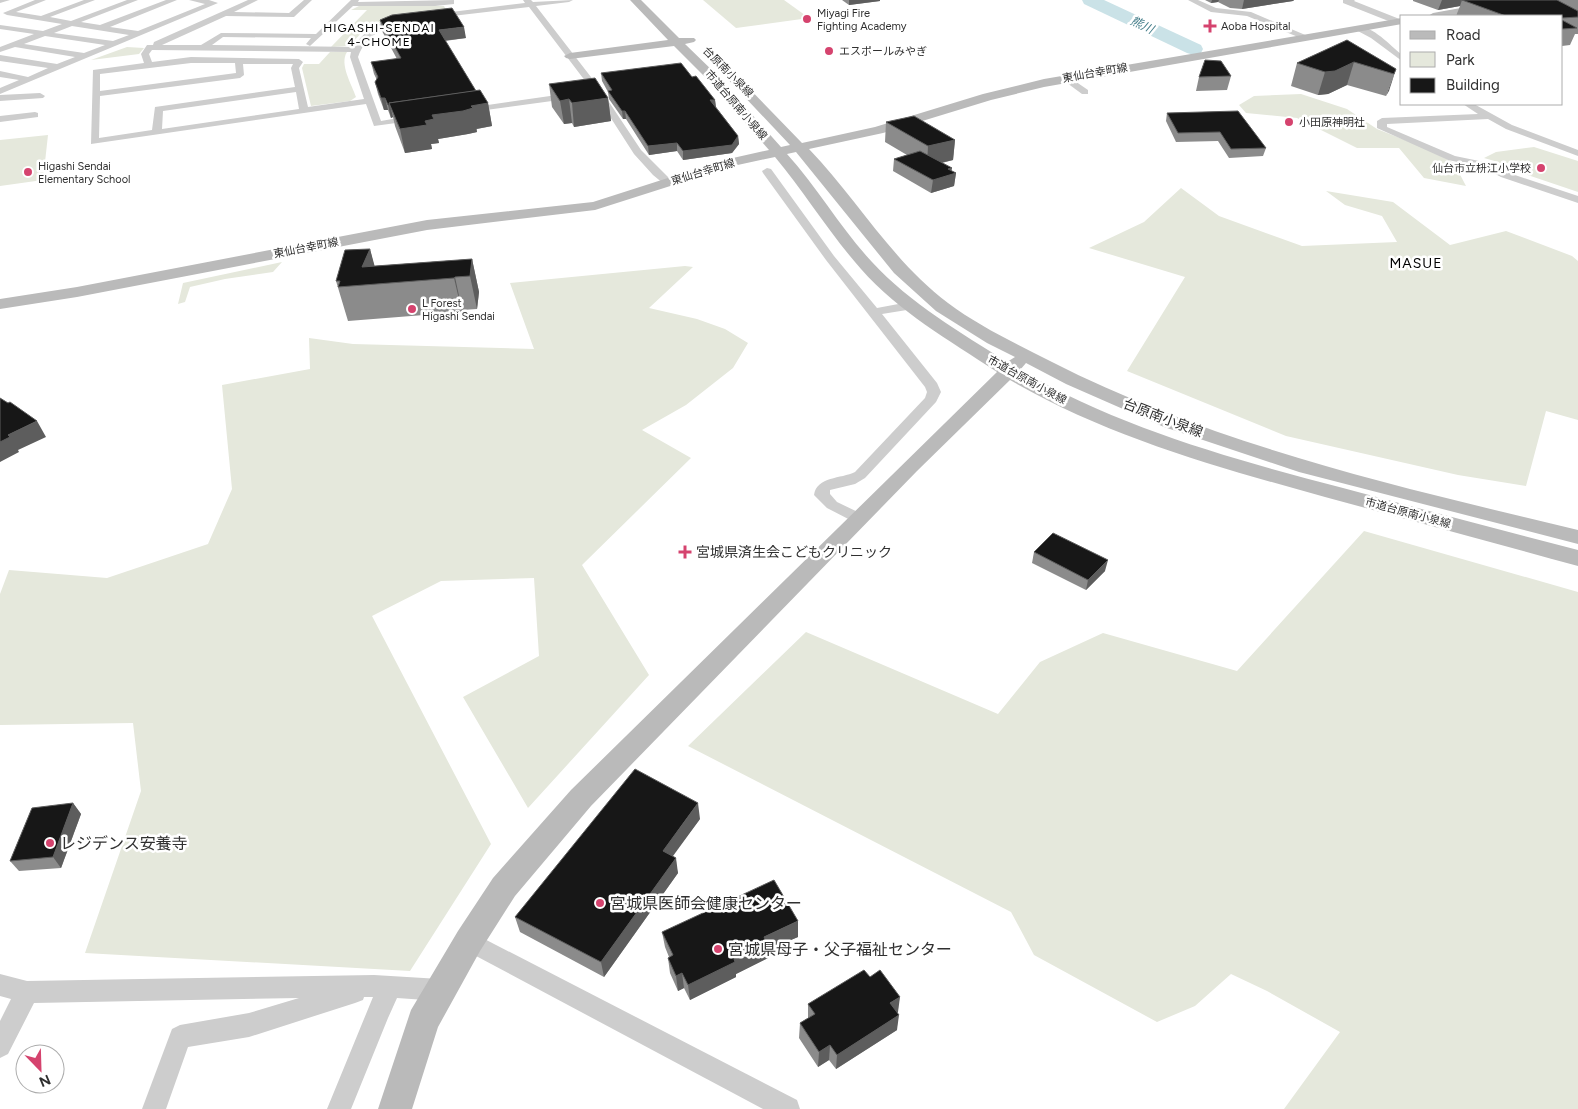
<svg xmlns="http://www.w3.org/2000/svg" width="1578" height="1109" viewBox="0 0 1578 1109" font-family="Figtree,'Noto Sans JP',sans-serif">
<rect width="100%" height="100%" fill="#fff"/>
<g fill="#e5e8dc">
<path d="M703,0H784L809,18L736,28Z"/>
<path d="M359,6H444L446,10L374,24L365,29L349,46L331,47L367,10H351Z"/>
<path d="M127,47L144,48L139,54L91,60Z"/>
<path d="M330,52H347C339,64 352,85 356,97L350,101L311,106L302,68L304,64H319Z"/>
<path d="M1301,94L1347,109L1377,129L1425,148L1454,163L1466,186L1424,178L1399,148H1357L1297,118L1246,113L1239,105L1254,96Z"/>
<path d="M48,135L43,180L0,186V140Z"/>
<path d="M1534,147L1578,161V192L1516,171L1498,162L1484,158L1496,152Z"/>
<path d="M1181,188L1219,216L1302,246L1397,242L1382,216L1345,205L1326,191L1393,202L1450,245L1506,231L1572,256L1578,261V420L1546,411L1526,486L1458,475L1286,436L1127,371L1185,277L1089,248L1144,222Z"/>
<path d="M282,262L273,272L225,279L190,287L185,302L178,304L183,283Z"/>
<path d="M685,266L693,267L649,308L697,319L725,329L748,343L733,368L686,405L642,430L691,458L582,565L649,675L528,808L463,697L539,656L534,578L441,581L372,616L491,844L410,971L85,953L141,791L133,723L0,725V594L9,570L107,578L208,544L232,489L222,385L310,369L309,338L353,344L534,349L510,283Z"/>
<path d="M1364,531L1578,592V1109H1284L1340,1032L1267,991L1231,974L1195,1006L1157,1022L1034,955L1011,912L688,746L806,632L998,714L1040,662L1103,633L1237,671Z"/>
</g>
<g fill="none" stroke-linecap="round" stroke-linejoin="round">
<path fill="#cae2e7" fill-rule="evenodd" d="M1082,0H1104L1201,45L1203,49L1201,53L1194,55L1187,53L1084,4Z"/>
<g fill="#cdcdcd" fill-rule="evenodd">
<path d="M0,0H10L0,3Z"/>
<path d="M35,0H46L16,12L41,16L84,0H95L50,17L71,21L127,0H138L81,22L100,25L166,0H177L110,27L138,31L205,4L189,0H209L218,3L0,94V88L19,80L0,77V71L28,77L48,68L0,61V55L57,64L75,57L15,47L0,52V47L34,34L0,29V25L43,31L62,24L7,15L3,13ZM72,26L129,35L113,41L54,33ZM45,36L105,45L84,53L24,44Z"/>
<path d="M248,0H258L234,12L289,13L304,0H312L294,17L226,16L162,45H201L221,33L316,34L351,0H359L358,2L454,0V4L435,6H353L310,46L306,44L311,38L223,37L212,45L354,47C363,31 384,17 404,19V23C382,28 366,35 358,57L381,121L415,115L418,116V120L374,126L366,104L91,144L93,70L144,63L141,54L147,45H153L154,42ZM152,50L351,52L350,57L364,99L308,107L299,68L303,62L299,59L191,57L152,62L149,54ZM191,63H235L236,73L100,91V74ZM243,64H293L291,68L295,87L155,107L152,130L99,138L100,96L240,78L244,75ZM296,92L299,109L162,129L163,111Z"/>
<path d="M523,0H531L533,2L573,0L569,2L536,6L601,90L641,150L673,182L672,184H664L653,175L634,154L596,95L464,113V109L467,108L592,90L529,7L435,18L431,16L435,14L525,3Z"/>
<path d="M1188,0H1198L1216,8L1251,12L1310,37L1303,39L1247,16L1211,12Z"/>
<path d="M1343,0H1355L1354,1L1402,20V24H1396L1343,3Z"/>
<path d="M1356,26C1372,25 1390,45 1402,55V61L1371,38L1356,30Z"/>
<path d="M1066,75L1088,90V94H1082L1063,80L1062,78Z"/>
<path d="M40,93L45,96L43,98L0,101V95Z"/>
<path d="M1463,104H1474L1512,125L1578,150V156L1506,129L1488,119L1387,124V127L1455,156L1489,163L1509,173L1578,196V203L1501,177L1482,167L1448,160L1377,128V121L1382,118L1478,114Z"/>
<path d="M35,112L38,113V117L0,122V116Z"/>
<path d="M767,168L771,169L834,256L877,308L909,302L913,303L915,306L913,309L882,314L937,383L941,392L936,402L865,478L855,484L830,490V494L837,502L864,515L866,519L864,523L858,524L827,508L814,495C817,476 841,479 855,472L925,398L927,392L925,387L826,260L763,173L762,171Z"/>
<path d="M469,931L797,1100L800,1109H763L461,948L458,941L461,934Z"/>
<path d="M0,974L27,981L374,975L440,979L448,982L452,990L448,998L440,1001L397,998L388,1018L351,1109H327L373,997H364L363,1000L355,1003L249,1037L188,1047L166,1109H142L172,1029L180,1025L249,1013L299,998L34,1003L8,1054L0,1058V1021L11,999L0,996Z"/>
</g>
<g fill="#bababa" fill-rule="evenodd">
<path d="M630,0H641L679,38H694L696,40L694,42L685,44L717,75L781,147L790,145L704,54L702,52L704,50H712L802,143L875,127L983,94L1044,79L1402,18V24L1044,87L991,100L883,133L809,149C857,199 892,261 948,303C980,327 1017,344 1052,362C1217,446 1399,487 1578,530V544L1299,472L1164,427L1066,384L1026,363L1020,370C1120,428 1232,459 1343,488C1421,509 1500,530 1578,550V566C1494,543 1410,520 1325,497C1217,467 1108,437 1010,380L917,471L591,806L515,896L480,951L438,1027L412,1109H378L411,1010L458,931L493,878L571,790L997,372C949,340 899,312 861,269C830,234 805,193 775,157L733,166L595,210L427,230L77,297L0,309V299L77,287L427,220L593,202L724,160L769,150L709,81L674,46L570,59L566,58L564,56L570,53L668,40ZM796,152L894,273L936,311L987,343L1015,357L1007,362C960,332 911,304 872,262C841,229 818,188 787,154Z"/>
<path d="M1505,0H1528L1523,3L1450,16H1428L1433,13Z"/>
</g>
</g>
<g fill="#8b8b8b">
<path d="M842,0H880V1L849,5Z"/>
<path d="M1205,0H1294L1293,1L1242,9L1230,8L1218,2L1211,3Z"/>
<path d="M1413,0H1578V34H1575L1570,45L1562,46V16H1456L1460,6L1438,10L1413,1Z"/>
<path d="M380,20L466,38L445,41L476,91L488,103L492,126L477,129V132L468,134L438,139L439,143L431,144L432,149L405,153L395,126L393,117L391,118L388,110H384L378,94L375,82L377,80L374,74L371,62L397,59L382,31Z"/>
<path d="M1347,40L1396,69L1386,96L1347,85L1328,94L1318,95L1291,86L1297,63Z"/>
<path d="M601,73L692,77L715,100L716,107L738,136L739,144L732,153L683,160L677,151L649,155L626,119H623L609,99L608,92L602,81Z"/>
<path d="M1231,76L1227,90L1196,91L1199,77Z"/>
<path d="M549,84L608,98L611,121L574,127L572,123L564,124L552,107Z"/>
<path d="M1167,113L1266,148L1263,156L1229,158L1218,141L1176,142L1166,121Z"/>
<path d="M886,122L955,140L953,160L942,163L951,171L956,173L954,186L931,193L893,171L894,159L907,155L885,142Z"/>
<path d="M370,249L374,266L472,259L479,292L477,309L462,310V312L348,321L336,281Z"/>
<path d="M1034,552L1105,571L1086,590L1032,563Z"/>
<path d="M73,803L81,814L61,868L19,871L10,861Z"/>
<path d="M700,819L672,856L678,873L604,977L520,932L515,917Z"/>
<path d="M662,932L798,937L767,950L768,958L736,974V977L690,1000L684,988L678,991L670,973L668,958L669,957L665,947Z"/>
<path d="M870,977L898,1012L897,1013V1030L836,1069L829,1060L818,1067L799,1038L800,1023L808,1018V1004Z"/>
</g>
<g fill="#5d5d5d">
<path d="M849,0H880V1L849,5Z"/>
<path d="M1212,0H1219L1218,2L1211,3Z"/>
<path d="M1244,0H1294L1293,1L1242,9Z"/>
<path d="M1442,0H1469H1462L1460,6L1438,10Z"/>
<path d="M464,27L466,38L441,41L439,30Z"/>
<path d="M1354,62L1347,85L1328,94L1318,95L1325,72Z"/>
<path d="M1396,69L1389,91L1386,96L1394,74Z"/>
<path d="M381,98H385L388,110H384Z"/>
<path d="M608,98L611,121L574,127L572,103Z"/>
<path d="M569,99L572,123L564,124L560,101Z"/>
<path d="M710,100H715L716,108Z"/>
<path d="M488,103L492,126L476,129L477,132L468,134L438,139L439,143L431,144L432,149L405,153L400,129L390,105Z"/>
<path d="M388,105H390L393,117L391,118Z"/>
<path d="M622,111H625L626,119H623Z"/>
<path d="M738,136L739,144L732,153L683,160V151Z"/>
<path d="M955,140L953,160L927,166L928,146Z"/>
<path d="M677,143V151L649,155L648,146Z"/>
<path d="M952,168L951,174L956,173L954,186L931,193L933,180L948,169Z"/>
<path d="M370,249L379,282L362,267Z"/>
<path d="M472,259L479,292L477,309L470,276Z"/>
<path d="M455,277L462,310V312L454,278Z"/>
<path d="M37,421L46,437L18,450L19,452L0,462V442L8,435Z"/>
<path d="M1108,560L1105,571L1086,590L1088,580Z"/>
<path d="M73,803L81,814L61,868L53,857Z"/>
<path d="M698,803L700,819L665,867L663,851Z"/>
<path d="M676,858L678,873L604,977L601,962Z"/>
<path d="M798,921V937L767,950L768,958L736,974V977L690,1000L688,985L734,959L764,937Z"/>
<path d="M682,973L684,988L678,991L676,976Z"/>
<path d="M900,997L898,1012L888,1018L890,1003Z"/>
<path d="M899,1015L897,1030L836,1069L837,1055Z"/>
<path d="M830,1045L829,1060L818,1067L819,1052Z"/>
</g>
<g fill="#171717" stroke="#5d5d5d">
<path d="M1462,0H1557L1578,11V17L1562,18V16H1506Z"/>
<path d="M452,8L464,27L439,30L476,91L389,103L390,105H388L385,98H381L375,82L378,77L371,62L401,58L380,20L392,15Z"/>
<path d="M1562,20L1577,28L1562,29Z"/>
<path d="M1347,40L1396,69L1394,74L1354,62L1335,71L1325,72L1297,63Z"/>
<path d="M1205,60L1221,61L1231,76L1199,77Z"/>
<path d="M681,63L692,77L696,76L715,100H710L738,136L732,145L683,151L677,143L648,146L625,111H622L608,91L612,90L601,73Z"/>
<path d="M595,78L608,98L572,103L569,99L560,101L549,84Z"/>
<path d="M480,90L488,103L471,106L473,108L463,111L432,115L434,119L425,121L427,125L400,129L389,103Z"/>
<path d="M1238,111L1266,148L1231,149L1220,132L1178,133L1167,113Z"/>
<path d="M914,116L955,140L928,146L886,122Z"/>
<path d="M920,151L952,168L948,169L956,173L933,180L894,159Z"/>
<path d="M370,249L362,267L472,259L470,276L455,277L454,278L338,287L340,281H336L345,250Z"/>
<path d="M0,398L8,403L10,402L37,421L8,435L10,437L0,442Z"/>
<path d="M1053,533L1108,560L1088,580L1034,552Z"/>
<path d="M635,769L698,803L663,851L676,858L601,962L515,917Z"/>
<path d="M73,803L53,857L10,861L32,808Z"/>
<path d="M774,880L798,921L764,937L767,943L734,959L735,962L688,985L682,973L676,976L668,958L673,955L662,932Z"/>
<path d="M864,970L870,977L880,970L900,997L890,1003L899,1015L837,1055L830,1045L819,1052L800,1023L815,1014L808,1004Z"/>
</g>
<g fill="#d5436e" stroke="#fff" stroke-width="2">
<circle cx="807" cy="19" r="5"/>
<path d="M1207.5 18.5h5v5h5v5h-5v5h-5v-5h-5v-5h5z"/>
<circle cx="829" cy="51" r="5"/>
<circle cx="1289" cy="122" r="5"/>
<circle cx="1541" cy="168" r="5"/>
<circle cx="28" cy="172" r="5"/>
<circle cx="412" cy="309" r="5"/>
<path d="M682.5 544.5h5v5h5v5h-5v5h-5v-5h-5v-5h5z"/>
<circle cx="50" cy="843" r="5"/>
<circle cx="600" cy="903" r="5"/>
<circle cx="718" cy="949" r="5"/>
</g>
<g text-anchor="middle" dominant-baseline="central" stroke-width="5" stroke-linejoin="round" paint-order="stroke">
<g font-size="11" fill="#303030" stroke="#fff" text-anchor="start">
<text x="817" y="13">Miyagi Fire<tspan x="817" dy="13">Fighting Academy</tspan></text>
<text x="1221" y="26">Aoba Hospital</text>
<text x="839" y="51">エスポールみやぎ</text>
<text x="1299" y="122">小田原神明社</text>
<text x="38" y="166">Higashi Sendai<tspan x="38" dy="13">Elementary School</tspan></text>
<text x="1531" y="168" text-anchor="end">仙台市立枡江小学校</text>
<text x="422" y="303">L Forest<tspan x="422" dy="13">Higashi Sendai</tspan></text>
</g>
<g font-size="11" fill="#303030" stroke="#fff">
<text transform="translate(728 72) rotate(45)">台原南小泉線</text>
<text transform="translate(1095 73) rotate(-10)">東仙台幸町線</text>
<text transform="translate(736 105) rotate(49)">市道台原南小泉線</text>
<text transform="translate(703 172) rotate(-17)">東仙台幸町線</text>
<text transform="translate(306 248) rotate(-11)">東仙台幸町線</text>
<text transform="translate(1027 380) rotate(29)">市道台原南小泉線</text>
<text transform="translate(1408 513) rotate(15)">市道台原南小泉線</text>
</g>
<g font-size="12" font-style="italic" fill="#457e8a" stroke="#fff">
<text transform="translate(1142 25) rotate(25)">熊川</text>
</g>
<g font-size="12" letter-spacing="1" fill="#000" stroke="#fff">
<text x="379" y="28">HIGASHI-SENDAI<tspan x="379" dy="14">4-CHOME</tspan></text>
</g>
<g font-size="14" letter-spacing="1" fill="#000" stroke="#fff">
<text x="1416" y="263">MASUE</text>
</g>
<g font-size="14" fill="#303030" stroke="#fff">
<text transform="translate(1163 418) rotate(21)">台原南小泉線</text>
</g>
<g font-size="14" fill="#303030" stroke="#fff" text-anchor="start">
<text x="696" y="552">宮城県済生会こどもクリニック</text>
</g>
<g font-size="16" fill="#303030" stroke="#fff" text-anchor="start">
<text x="60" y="843">レジデンス安養寺</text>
<text x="610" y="903">宮城県医師会健康センター</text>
<text x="728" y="949">宮城県母子・父子福祉センター</text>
</g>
</g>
<rect x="1400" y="15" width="162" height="90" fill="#ffffff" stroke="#acacac"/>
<rect x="1410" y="31" width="25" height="8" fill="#bababa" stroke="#acacac"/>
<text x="1446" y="40" font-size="15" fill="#303030">Road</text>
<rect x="1410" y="52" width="25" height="15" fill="#e5e8dc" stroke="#acacac"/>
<text x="1446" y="65" font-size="15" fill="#303030">Park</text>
<rect x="1410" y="78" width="25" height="15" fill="#171717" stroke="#acacac"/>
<text x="1446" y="90" font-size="15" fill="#303030">Building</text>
<g transform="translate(40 1069) rotate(157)"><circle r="24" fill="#ffffff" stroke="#acacac"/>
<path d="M0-4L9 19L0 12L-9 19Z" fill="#d5436e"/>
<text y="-8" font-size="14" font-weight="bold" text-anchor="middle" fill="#303030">N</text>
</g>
</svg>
